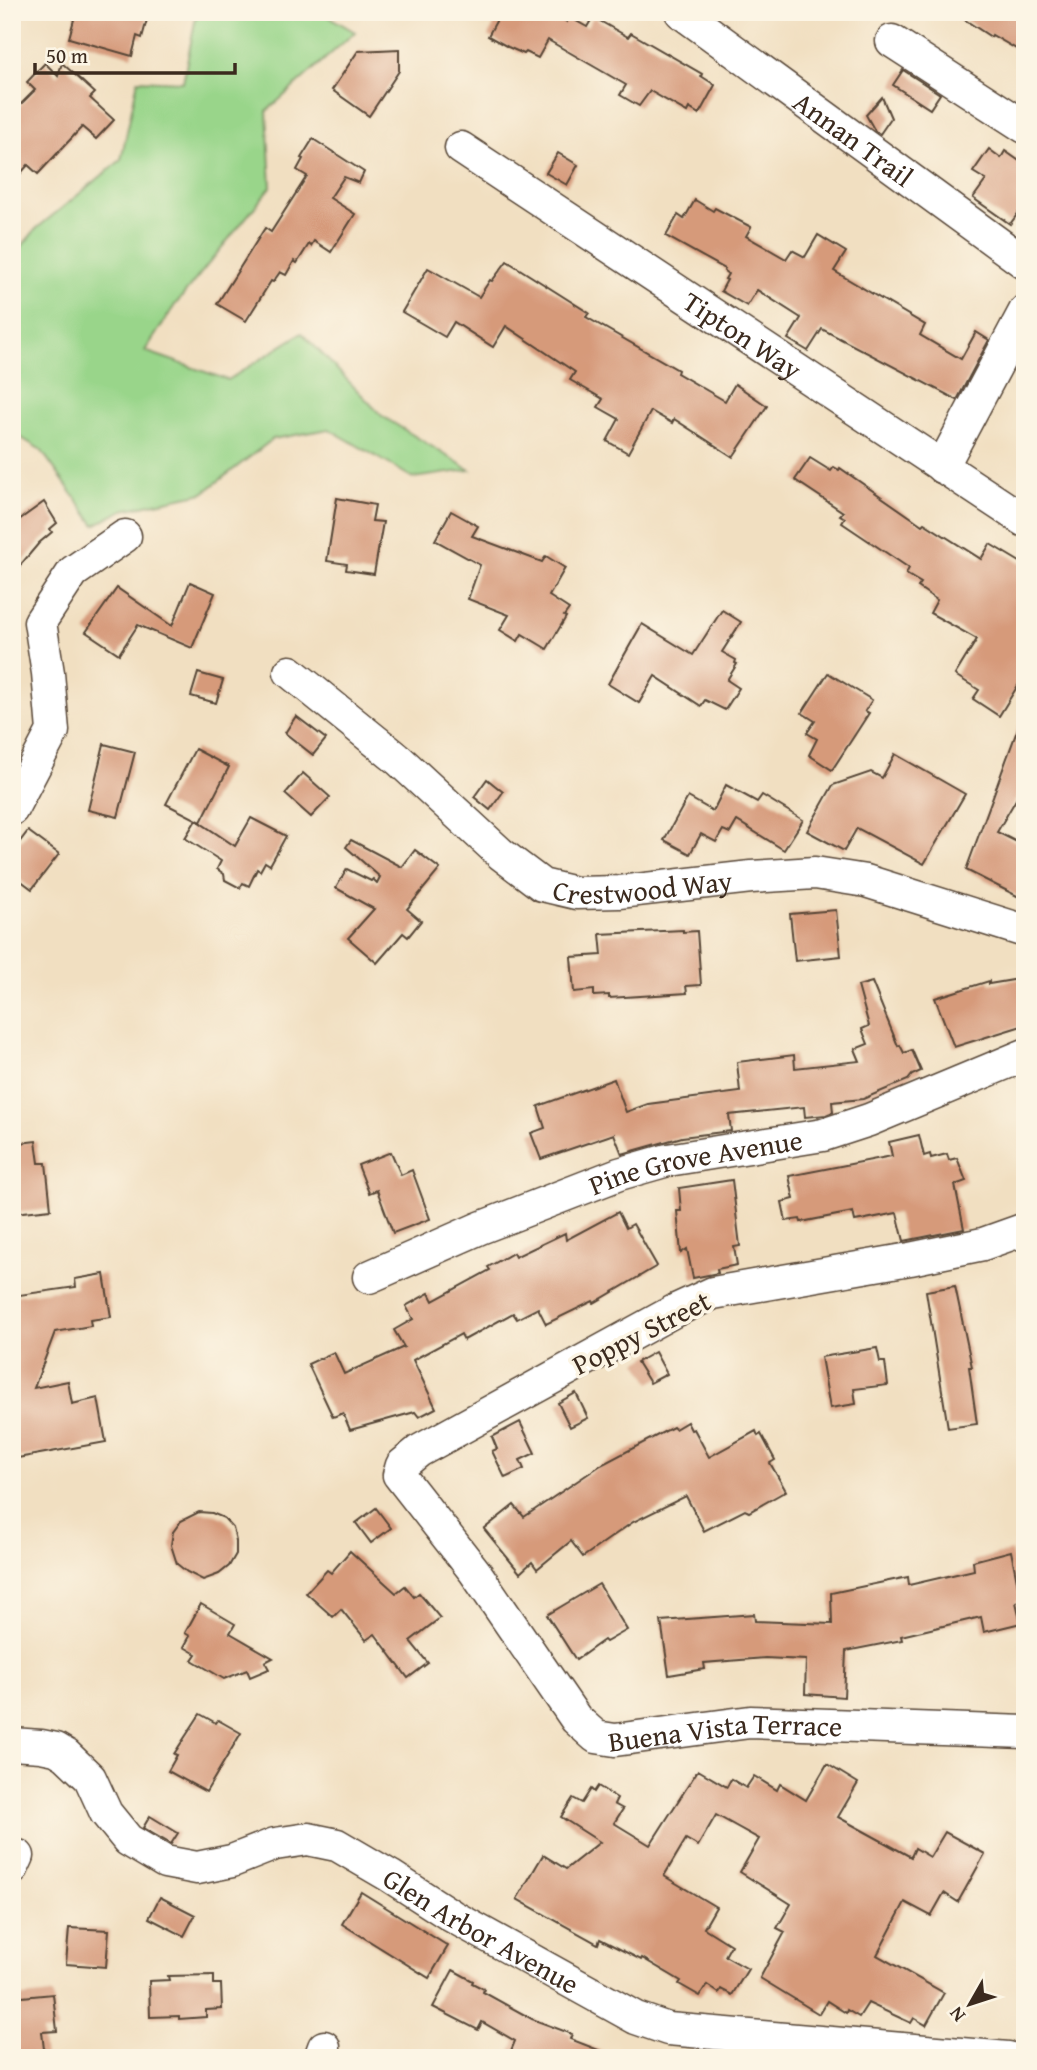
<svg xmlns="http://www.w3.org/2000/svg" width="1037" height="2070" viewBox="0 0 1037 2070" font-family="'Gentium Book Plus',serif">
<rect width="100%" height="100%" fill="#fcf5e5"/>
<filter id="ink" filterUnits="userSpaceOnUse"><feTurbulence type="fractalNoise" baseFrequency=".0143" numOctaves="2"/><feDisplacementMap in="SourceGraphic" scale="14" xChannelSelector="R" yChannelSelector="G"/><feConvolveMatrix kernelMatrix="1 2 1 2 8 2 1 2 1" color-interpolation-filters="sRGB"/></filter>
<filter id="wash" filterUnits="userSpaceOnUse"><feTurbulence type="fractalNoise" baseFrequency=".00686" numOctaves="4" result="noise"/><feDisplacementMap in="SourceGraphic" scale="28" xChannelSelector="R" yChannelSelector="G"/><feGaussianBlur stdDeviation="1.57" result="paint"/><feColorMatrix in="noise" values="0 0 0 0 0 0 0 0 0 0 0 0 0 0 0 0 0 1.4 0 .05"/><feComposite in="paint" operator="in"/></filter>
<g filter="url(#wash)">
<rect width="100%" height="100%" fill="#f1dfc1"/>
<path fill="#99d58a" stroke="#6a8054" stroke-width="2" d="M197,12H321L355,32L267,111L271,187L175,305L145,351L228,380L302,333L382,416L470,470L413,478L329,429L273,439L203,493L123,510L95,525L41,450L12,432V258L36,229L121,160L138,80L183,82Z"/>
<g id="blocks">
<g fill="#d69a7a">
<path d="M76,12H149L142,38L137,36L132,56L69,38Z"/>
<path d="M501,12H550L567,22L569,17L587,27L593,17L628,37L631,33L702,74L701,76L715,85L699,114L689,108L687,112L650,91L639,106L620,95L626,85L548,40L538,58L526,52L524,54L508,47L488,36Z"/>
<path d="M953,12H1025V54L992,35L991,37Z"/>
<path d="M399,49V71L369,116L332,90L358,51Z"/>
<path d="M45,63L58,76L62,63L95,93L90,98L114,120L96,139L82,127L38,174L28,165L12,183V113L35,90L27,82Z"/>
<path d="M903,70L940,94L930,109L893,85Z"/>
<path d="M882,97L891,118L880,134L875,131L866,115Z"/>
<path d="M313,139L364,172L359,183L344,177L330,198L355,214L331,252L314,241L311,246L309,244L297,263L294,261L286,275L280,272L273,282L271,281L246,321L217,304L265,228L271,232L307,176L297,170L303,159L301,158Z"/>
<path d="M989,149L1001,158L1005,151L1025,165V204L1010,224L973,198L986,180L973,172Z"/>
<path d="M558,153L578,165L567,185L546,173Z"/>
<path d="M695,200L713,211L715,208L751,227L746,236L786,259L792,250L805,257L818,235L846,252L834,271L925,325L920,335L961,359L976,332L989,340L957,400L822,329L808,351L788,339L801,318L757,290L747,306L721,291L727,280L725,279L728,274L724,271L725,269L666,236L678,215L684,219Z"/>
<path d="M507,261L589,313L586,317L678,370L677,373L725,401L735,384L767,406L733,457L674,419L672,423L651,411L628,453L607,441L619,419L598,407L603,399L570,380L575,372L506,326L493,347L454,322L445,337L402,312L428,268L479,297L490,280L492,281Z"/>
<path d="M810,458L831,471L834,467L839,470L840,468L922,525L924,523L981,559L990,544L1025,565V674L999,716L973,699L979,690L955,675L977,639L930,613L937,600L918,587L921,583L906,574L909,568L842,523L845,518L840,515L843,512L795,480Z"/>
<path d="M337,498L375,505L372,521L383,522L374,574L346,570L347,564L327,561Z"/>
<path d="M44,502L57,523L50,529L52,532L39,543L12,575V525Z"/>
<path d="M451,511L478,526L472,536L542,562L546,556L565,568L549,596L569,609L564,616L566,617L547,649L522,634L518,641L500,630L509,615L468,599L480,565L435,540Z"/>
<path d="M190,582L215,593L192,648L138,625L119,654L86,632L117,588L172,626Z"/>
<path d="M722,610L741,622L722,652L736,660L735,663L737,664L727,680L739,688L725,710L705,700L701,706L655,676L639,703L608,684L642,624L693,655Z"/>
<path d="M198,673L223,680L216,703L191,696Z"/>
<path d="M828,673L872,700L865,711L869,713L832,770L809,755L817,739L807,733L815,721L802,713Z"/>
<path d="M296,716L326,739L313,755L285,733Z"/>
<path d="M1022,717H1025V784L997,832L1025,846V900L966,870Z"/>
<path d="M104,744L135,752L118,817L88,810Z"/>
<path d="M195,749L229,767L201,822L166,804Z"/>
<path d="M895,754L965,794L924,864L857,828L844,851L807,831L833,785L871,772L882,778Z"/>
<path d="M303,773L330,797L311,817L285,794Z"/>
<path d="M487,779L503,792L490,810L474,797Z"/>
<path d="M726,785L757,802L762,795L803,820L784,850L737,821L730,833L723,830L716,842L701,834L690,854L664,840L688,797L713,811Z"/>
<path d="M251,818L286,836L270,865L265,862L260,871L257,869L249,886L243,883L240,888L225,880L224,874L217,869L221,861L185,838L196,820L235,846Z"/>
<path d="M28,831L59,854L32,889L12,874V852Z"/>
<path d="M351,840L402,867L415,850L440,869L407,909L421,921L408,937L403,933L377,963L348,938L374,909L336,888L347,869L371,881L373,879L377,883L380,877L346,847Z"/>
<path d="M836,910L841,956L795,961L790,914Z"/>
<path d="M683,930V932L697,931L701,985L686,986L687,993L609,998V995L594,996V990L574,992L571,957L602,955L600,934Z"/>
<path d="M1025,978V1025L954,1047L935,998L989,981V984Z"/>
<path d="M872,982L898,1046L900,1045L904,1053L912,1050L921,1071L912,1075L908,1080L863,1099L832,1102L833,1112L826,1115L805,1117L804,1107L729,1115L731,1131L682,1137L622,1154L614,1134L541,1159L531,1133L545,1128L538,1106L614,1079L626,1112L648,1104L740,1092L737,1062L794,1055L795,1068L860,1061L855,1049L868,1044L862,1029L869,1026L858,986Z"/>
<path d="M919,1135L924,1156L930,1154L931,1158L947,1154L949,1160L957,1158L966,1181L955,1185L964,1229L904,1241L897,1213L855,1221L853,1212L801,1222L800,1219L786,1221L782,1202L794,1199L789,1176L892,1156L889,1142Z"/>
<path d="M36,1141L39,1163H46L51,1209L14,1213L12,1144Z"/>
<path d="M391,1152L401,1175L412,1170L430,1219L393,1233L377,1190L369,1193L358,1165Z"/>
<path d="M732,1180L740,1246L734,1247L737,1265L717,1269L718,1273L693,1278L687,1249L681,1253L677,1211H681L679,1188Z"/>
<path d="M618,1212L626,1228L633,1224L657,1266L594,1303L593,1301L546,1324L538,1308L517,1319L513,1313L464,1340L461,1334L413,1360L436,1408L419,1417L415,1412L350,1430L343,1413L333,1417L308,1364L334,1352L344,1374L404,1347L394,1330L413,1319L406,1306L429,1293L433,1301L490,1270L488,1267L513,1253L515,1257L565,1233L566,1240Z"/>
<path d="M104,1274L111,1317L90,1320L91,1326L55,1332L34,1388L68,1381L72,1404L98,1398L106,1442L12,1459V1296L76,1287L75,1279Z"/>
<path d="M955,1286L972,1367H969L977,1424L948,1428L926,1291Z"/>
<path d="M877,1348L880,1362H885L888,1385L854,1389L856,1404L830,1408L821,1357Z"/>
<path d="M655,1352L667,1374L650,1383L637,1362Z"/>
<path d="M576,1393L588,1418L570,1427L558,1403Z"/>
<path d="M520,1422L535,1453L520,1460L524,1469L505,1478L492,1451L497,1449L492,1437Z"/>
<path d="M687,1422L691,1430L694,1429L709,1457L756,1431L758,1436L761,1434L775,1460L770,1463L786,1491L749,1512L745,1510L704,1531L686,1496L633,1522L583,1557L571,1541L537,1569L532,1562L520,1573L484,1529L514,1505L524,1517L601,1465L673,1427L675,1429Z"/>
<path d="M376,1508L391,1528L371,1543L356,1523Z"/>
<path d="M199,1512L212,1513L224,1518L233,1528L236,1541V1554L229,1566L219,1574L203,1580L187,1572L177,1564L171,1545L173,1532L181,1521Z"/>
<path d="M350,1551L396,1593L405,1586L414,1597L419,1593L440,1618L410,1641L428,1663L408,1678L375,1634L366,1640L341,1609L333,1617L306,1593L327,1570L331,1573Z"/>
<path d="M1011,1551L1021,1601L1016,1602L1021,1623L984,1632L981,1617L901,1636L902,1640L846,1651L844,1697L805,1694L806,1660L765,1658L704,1663L705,1669L669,1675L661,1621L754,1614L755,1621L832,1624L831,1593L908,1577L909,1585L974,1570L973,1561Z"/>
<path d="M599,1584L627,1630L606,1642L604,1640L576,1660L547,1615Z"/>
<path d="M201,1604L235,1624L230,1633L273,1658L265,1662L269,1669L250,1677L247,1670L224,1679L192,1660L196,1654L184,1647L190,1636L185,1633Z"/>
<path d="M200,1714L216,1723L218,1720L241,1733L206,1792L168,1771L177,1755L174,1754Z"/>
<path d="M827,1764L858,1783L838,1817L911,1857L915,1848L930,1857L945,1832L985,1854L958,1902L944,1893L931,1916L905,1902L877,1955L944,1993L926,2025L914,2018L911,2023L868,2003L859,2017L847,2010L846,2013L827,2001L819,2014L760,1978L785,1932L777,1928L791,1904L740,1872L759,1839L716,1815L698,1846L686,1839L664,1876L716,1907L704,1928L731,1945L725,1956L748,1969L732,1995L721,1989L719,1993L707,1985L700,1996L679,1984L681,1981L642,1958L641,1960L600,1939L598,1944L517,1899L543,1855L566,1869L600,1842L561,1817L573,1798L582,1803L591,1789L594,1792L598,1786L617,1798L614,1804L623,1809L614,1823L650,1845L698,1770L727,1787L731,1779L746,1788L754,1776L777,1790L780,1784L806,1800Z"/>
<path d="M150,1816L178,1833L171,1844L143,1828Z"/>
<path d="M361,1892L448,1946L429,1978L342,1924Z"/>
<path d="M160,1897L195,1915L184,1936L149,1918Z"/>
<path d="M69,1928L109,1930L106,1967L66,1964Z"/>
<path d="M453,1970L473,1981L472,1983L484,1989L483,1992L532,2019L572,2034L570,2039L614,2056L613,2058H508L515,2041L482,2022L478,2030L433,2007Z"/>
<path d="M214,1975V1984H221L222,2009L206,2010V2017L179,2019V2016L150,2017L149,1981L169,1980L168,1976Z"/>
<path d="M53,1994L57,2031L42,2032L45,2058H12V1998Z"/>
</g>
</g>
</g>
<g filter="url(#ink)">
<use href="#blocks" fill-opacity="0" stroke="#564536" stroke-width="2"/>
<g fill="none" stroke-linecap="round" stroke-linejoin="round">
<g stroke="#564536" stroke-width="35">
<g id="minor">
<path id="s1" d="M681,12L1025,263"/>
<path d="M892,41L1025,127"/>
<path id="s2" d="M461,148L1025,521"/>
<path d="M942,467L1025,311"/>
<path id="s3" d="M290,672L399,760L501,854L542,885L576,893L619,892L751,877L815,873L866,881L1025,931"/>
<path d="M12,809L53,731L48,673L40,622L73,572L125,536"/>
<path id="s4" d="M1025,1229L983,1244L910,1259L713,1293L676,1310L419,1451L402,1465L399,1475L475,1572L576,1719L596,1737L615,1740L750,1722L1025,1732"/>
<path id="s5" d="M369,1277L480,1228L619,1174L668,1160L823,1135L869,1120L1025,1055"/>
<path id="s6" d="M12,1744L41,1746L56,1749L66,1755L90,1778L106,1813L128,1840L165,1862L197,1868L232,1861L275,1844L308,1839L337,1845L390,1876L452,1916L636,2018L668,2029L1008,2058"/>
<path d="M12,1869L18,1856"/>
<path d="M320,2058L324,2047"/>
</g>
</g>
<use href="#minor" stroke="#fff" stroke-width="32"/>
</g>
</g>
<g text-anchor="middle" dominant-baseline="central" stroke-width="7" stroke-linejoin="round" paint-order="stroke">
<g font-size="28" fill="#3b2a1e" stroke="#fcf5e5">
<text stroke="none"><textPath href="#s1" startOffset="214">Annan Trail</textPath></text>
<text stroke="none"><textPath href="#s2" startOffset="338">Tipton Way</textPath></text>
<text stroke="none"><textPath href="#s3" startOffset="432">Crestwood Way</textPath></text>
<text stroke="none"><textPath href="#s5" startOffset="348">Pine Grove Avenue</textPath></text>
<text transform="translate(641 1332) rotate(-27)">Poppy Street</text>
<text stroke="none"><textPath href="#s4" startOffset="1144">Buena Vista Terrace</textPath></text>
<text stroke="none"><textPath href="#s6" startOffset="551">Glen Arbor Avenue</textPath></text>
</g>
</g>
<rect width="1037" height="2070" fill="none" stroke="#fcf5e5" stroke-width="42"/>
<g transform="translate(970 2004) rotate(231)" stroke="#fcf5e5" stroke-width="5" paint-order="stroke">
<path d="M0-5L12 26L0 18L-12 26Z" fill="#3b2a1e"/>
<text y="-10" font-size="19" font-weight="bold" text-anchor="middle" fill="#3b2a1e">N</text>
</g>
<path d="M35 63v10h200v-10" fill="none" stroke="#3b2a1e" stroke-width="3.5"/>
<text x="46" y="63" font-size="21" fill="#3b2a1e" stroke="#fcf5e5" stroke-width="5" paint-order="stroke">50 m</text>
</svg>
